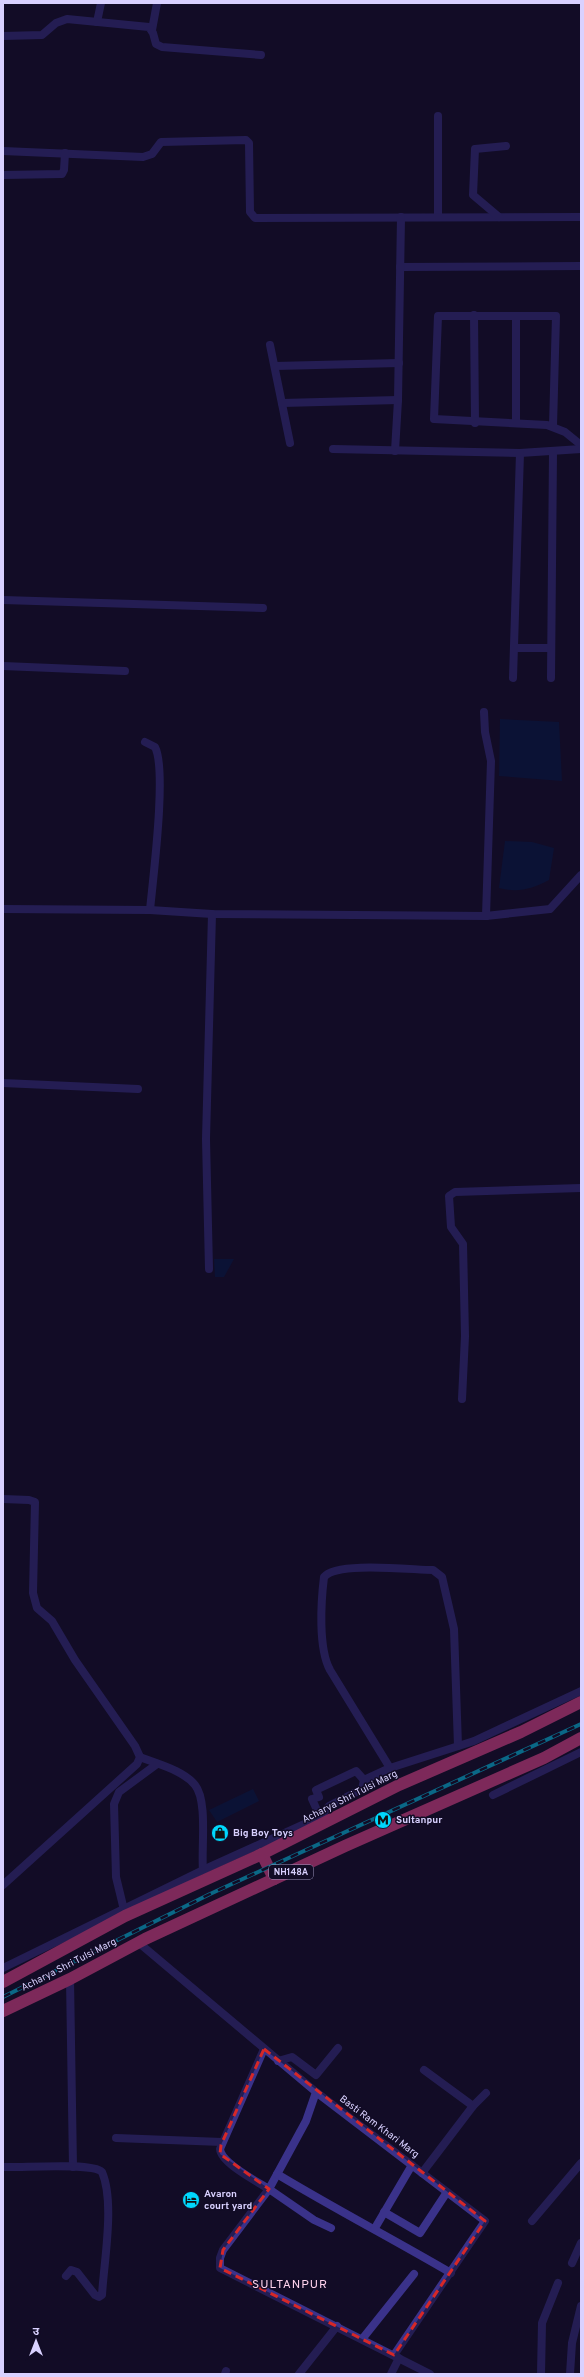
<svg xmlns="http://www.w3.org/2000/svg" width="584" height="2377" viewBox="0 0 584 2377" font-family="Overpass,'Noto Sans Devanagari',sans-serif">
<rect width="100%" height="100%" fill="#120c26"/>
<g fill="#041947">
<path d="M500,719L559,722L562,781L499,776Z"/>
<path d="M505,841L532,842L554,848L549,880C532,889 518,893 499,888Z"/>
<path d="M214,1259H234L224,1277H215Z"/>
<path d="M253,1789L259,1801L217,1822L209,1810Z"/>
</g>
<g fill="none" stroke-linecap="round" stroke-linejoin="round">
<g stroke="#3a328a" stroke-width="8">
<path d="M97,22L101,3"/>
<path d="M152,30L157,3"/>
<path d="M3,36L42,35L56,23L67,19L149,27L153,33L156,44L162,47L261,55"/>
<path d="M438,116V217"/>
<path d="M3,151L143,157L152,154L161,142L246,140L249,143L250,212L255,218L581,217"/>
<path d="M3,175L62,174L64,170L65,153"/>
<path d="M499,217L473,195L475,149L506,146"/>
<path d="M400,267L581,266"/>
<path d="M474,315L475,423"/>
<path d="M270,345L290,443"/>
<path d="M275,366L399,363"/>
<path d="M282,403L398,400"/>
<path d="M516,422V316"/>
<path d="M553,426L556,316H438L434,419L547,425L565,432L581,445"/>
<path d="M333,449L520,453L581,449"/>
<path d="M395,451L398,400L401,217"/>
<path d="M3,600L263,608"/>
<path d="M514,648H551"/>
<path d="M3,666L125,671"/>
<path d="M513,678L520,453"/>
<path d="M551,678L553,452"/>
<path d="M484,712L485,732L491,761L486,916"/>
<path d="M145,742L155,747C167,770 153,878 150,910"/>
<path d="M3,909L150,910L212,914L486,916L550,909L581,875"/>
<path d="M3,1083L138,1089"/>
<path d="M209,1269L206,1139L212,914"/>
<path d="M462,1399L465,1336L463,1244L451,1227L449,1196L455,1192L581,1188"/>
<path d="M3,1499L29,1500L35,1502L33,1593L37,1608L52,1621L75,1660L135,1746L140,1757L137,1764L3,1885"/>
<path d="M140,1757C157,1764 183,1770 195,1785C208,1801 201,1849 203,1870"/>
<path d="M390,1768L330,1670C318,1648 321,1601 324,1577C336,1561 413,1570 433,1570L442,1577L454,1629L458,1746"/>
<path d="M493,1795L581,1752"/>
<path d="M320,1817L329,1806L362,1789L364,1780"/>
<path d="M125,1914L116,1877L114,1804L119,1792L157,1764"/>
<path d="M139,1943L316,2092L485,2221L394,2355"/>
<path d="M3,1968L203,1870L320,1817L312,1799L319,1797L316,1790L356,1771L364,1780L390,1768L474,1741L581,1691"/>
<path d="M70,1979L73,2167"/>
<path d="M264,2049L220,2149C221,2163 256,2181 269,2189L223,2250L220,2258V2268L430,2374"/>
<path d="M278,2061L292,2057L316,2075L338,2048"/>
<path d="M424,2070L473,2106"/>
<path d="M316,2092L306,2121L269,2189L314,2220L331,2228"/>
<path d="M116,2138L222,2142"/>
<path d="M3,2167C21,2168 92,2162 102,2172C115,2202 104,2261 102,2295L99,2297L95,2295L77,2272L71,2270L66,2276"/>
<path d="M422,2173L473,2106L486,2093"/>
<path d="M277,2174C335,2209 393,2239 451,2273"/>
<path d="M384,2212L420,2233L447,2192"/>
<path d="M532,2221L581,2163"/>
<path d="M375,2228L412,2165"/>
<path d="M572,2263L581,2243"/>
<path d="M363,2338L414,2274"/>
<path d="M225,2374L226,2371"/>
<path d="M299,2374L337,2326"/>
<path d="M391,2374L399,2358"/>
<path d="M541,2374L542,2323L558,2283"/>
<path d="M570,2374L572,2343L581,2306"/>
</g>
<g stroke="#ff4c99" stroke-width="12">
<path d="M262,1854L274,1879"/>
<path d="M3,1982L125,1916L262,1854L399,1785L521,1732L581,1702"/>
<path d="M3,2011L70,1979L145,1939L345,1846L544,1758L581,1738"/>
</g>
<g stroke="#00d7fc" stroke-width="4">
<path id="rail" d="M3,1997L210,1894L581,1724"/>
</g>
<use href="#rail" stroke="#120c26" stroke-width="2.5" stroke-dasharray="8" stroke-linecap="butt"/>
</g>
<path d="M0 0H584V2377H0ZM264,2049L485,2221L394,2355L220,2268L223,2250L269,2189L220,2154L221,2145Z" fill="#120c26" fill-opacity=".55" fill-rule="evenodd"/>
<path fill="none" stroke="#d62828" stroke-width="3" stroke-dasharray="8 5" stroke-linejoin="round" d="M264,2049L485,2221L394,2355L220,2268L223,2250L269,2189L220,2154L221,2145Z"/>
<defs>
<g id="metro-disc" transform="scale(0.9)"><circle r="9.5" fill="#00d7fc" stroke="#120c26"/><path d="M-5.5 5V-5H-3L0 0L3-5H5.5V5H3V-.5L0 4L-3-.5V5Z" fill="#111"/></g>
<g id="shop-disc" transform="scale(0.9)"><circle r="9.5" fill="#00d7fc" stroke="#120c26"/><path d="M-5-2.5h2.3a2.7 3.5 0 0 1 5.4 0H5L5.5 6h-11ZM-1.5-2.5h3a1.5 2.3 0 0 0-3 0Z" fill="#111"/></g>
<g id="hotel-disc" transform="scale(0.9)"><circle r="9.5" fill="#00d7fc" stroke="#120c26"/><path d="M-6-4.5h1.5V1H6V5H4.5V3h-9V5H-6ZM-4 0a1.8 1.8 0 1 1 3.6 0ZM.5 0V-2.5h3Q6-2.5 6 0Z" fill="#111"/></g>
</defs>
<g fill-rule="evenodd">
<use href="#metro-disc" x="383" y="1820"/>
<use href="#shop-disc" x="220" y="1833"/>
<use href="#hotel-disc" x="191" y="2200"/>
</g>
<g text-anchor="middle" dominant-baseline="central" stroke-width="3" stroke-linejoin="round" paint-order="stroke">
<rect fill="#120c26" stroke="#9d96be" stroke-width="1" x="269" y="1865" width="44" height="14" rx="3"/>
<g font-size="9" font-weight="bold" fill="#d9d1ff">
<text x="291" y="1872">NH148A</text>
</g>
<g font-size="10" fill="#d9d1ff" stroke="#120c26">
<text transform="translate(350 1797) rotate(-27)">Acharya Shri Tulsi Marg</text>
<text transform="translate(69 1965) rotate(-27)">Acharya Shri Tulsi Marg</text>
<text transform="translate(379 2127) rotate(37)">Basti Ram Khari Marg</text>
</g>
<g font-size="10" font-weight="bold" fill="#d9d1ff" stroke="#120c26" text-anchor="start">
<text x="396" y="1820">Sultanpur</text>
<text x="233" y="1833">Big Boy Toys</text>
<text x="204" y="2194">Avaron<tspan x="204" dy="12">court yard</tspan></text>
</g>
<g font-size="12" letter-spacing="1" fill="#ffd3ed" stroke="#120c26">
<text x="290" y="2285">SULTANPUR</text>
</g>
</g>
<rect width="584" height="2377" fill="none" stroke="#d9d1ff" stroke-width="8"/>
<g transform="translate(36 2341)" stroke="#120c26" stroke-width="3" paint-order="stroke">
<path d="M0-3L7 15L0 10L-7 15Z" fill="#d9d1ff"/>
<text y="-6" font-size="11" font-weight="bold" text-anchor="middle" fill="#d9d1ff">उ</text>
</g>
</svg>
